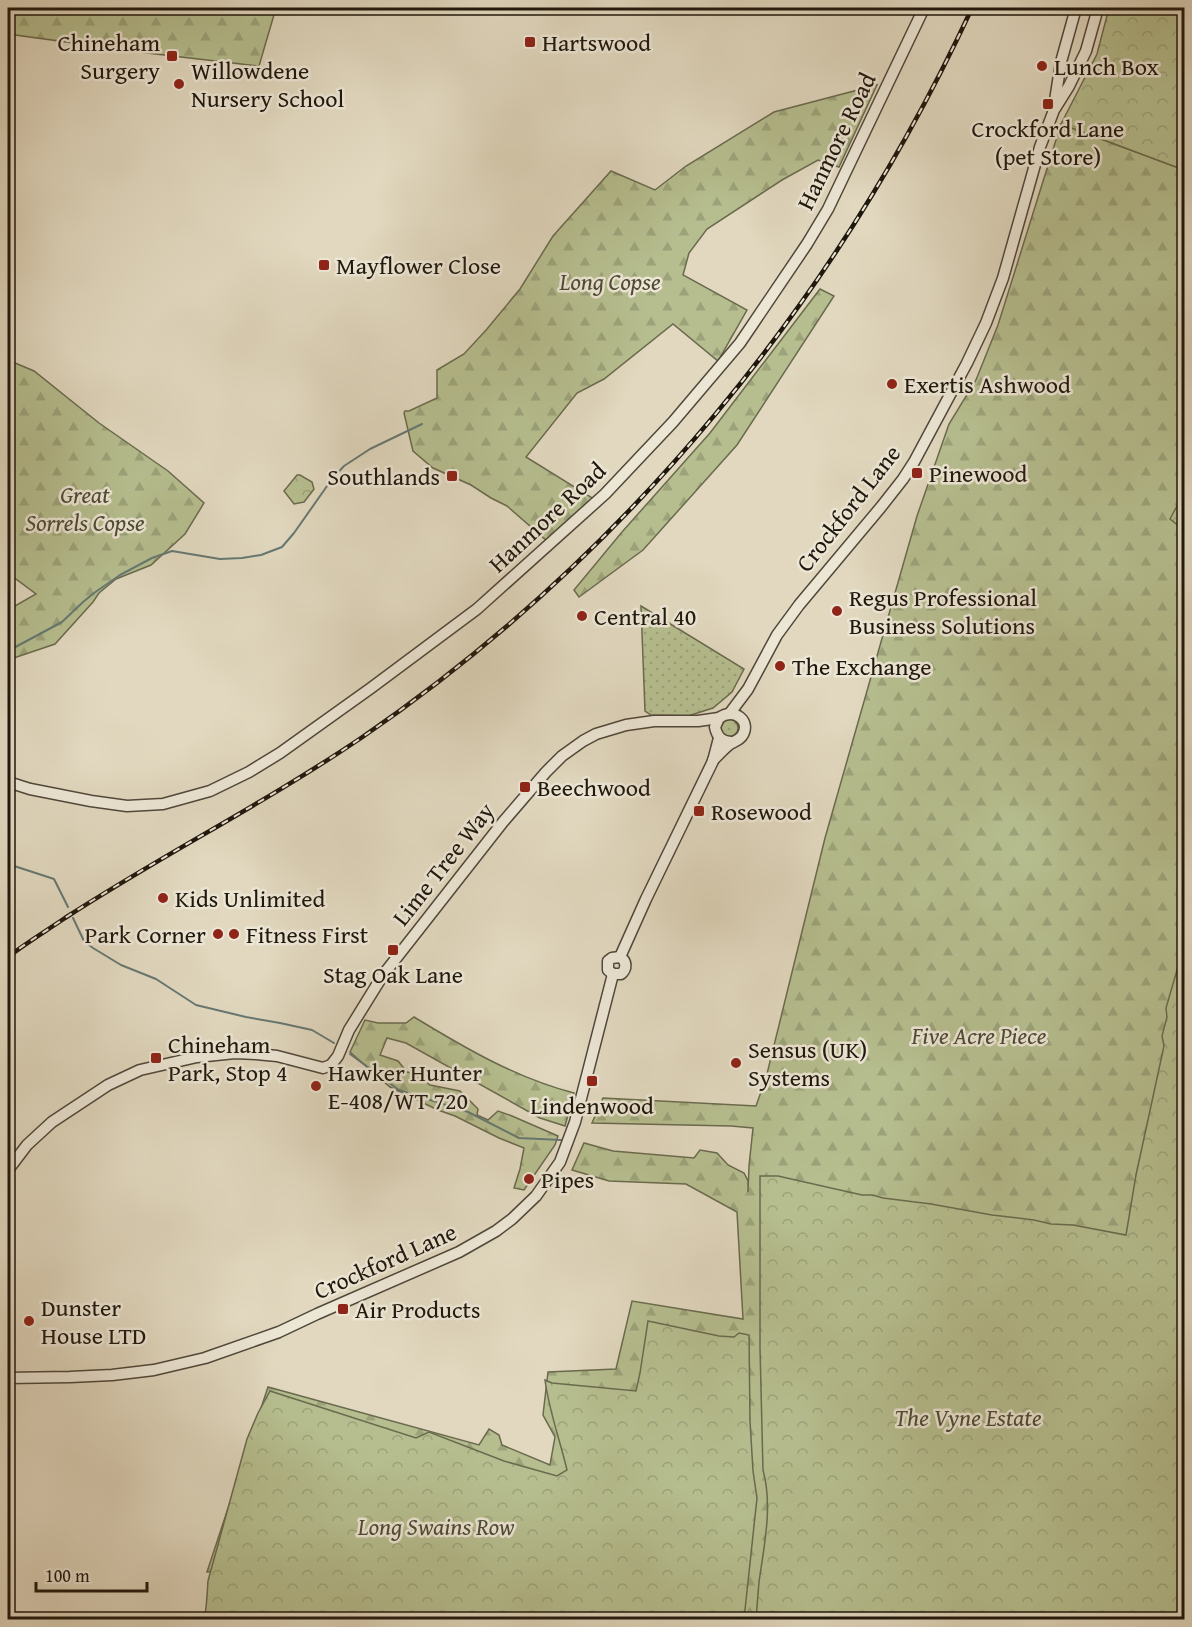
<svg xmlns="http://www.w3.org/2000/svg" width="1192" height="1627" viewBox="0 0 1192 1627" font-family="'Gentium Book Plus',serif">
<defs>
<pattern id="grass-dots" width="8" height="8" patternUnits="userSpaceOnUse" patternTransform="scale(1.5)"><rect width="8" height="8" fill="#b6be8f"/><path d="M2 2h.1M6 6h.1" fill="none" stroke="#9ca37a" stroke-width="1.8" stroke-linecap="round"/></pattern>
<pattern id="forest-firs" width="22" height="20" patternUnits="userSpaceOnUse" patternTransform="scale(1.5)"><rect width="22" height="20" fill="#b6be8f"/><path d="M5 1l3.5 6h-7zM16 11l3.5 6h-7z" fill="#9ca37a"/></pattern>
<pattern id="park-crowns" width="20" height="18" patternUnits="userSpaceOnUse" patternTransform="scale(1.5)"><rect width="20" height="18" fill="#b6be8f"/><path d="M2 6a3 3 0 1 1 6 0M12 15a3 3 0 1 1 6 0" fill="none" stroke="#9ca37a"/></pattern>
</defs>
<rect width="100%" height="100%" fill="#e1d8bf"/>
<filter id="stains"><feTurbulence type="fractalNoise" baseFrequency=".00333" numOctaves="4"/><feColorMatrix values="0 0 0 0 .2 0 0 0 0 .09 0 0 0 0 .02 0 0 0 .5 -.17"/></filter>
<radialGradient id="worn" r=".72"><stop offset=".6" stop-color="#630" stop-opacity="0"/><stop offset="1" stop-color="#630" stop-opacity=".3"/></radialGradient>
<g fill="url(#grass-dots)" stroke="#6a6a4e" stroke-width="1.5">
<path d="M641,606L744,669L732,692L713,708L688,716L651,715L645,711Z"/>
<circle cx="729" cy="728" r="9"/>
</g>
<g fill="url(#forest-firs)" stroke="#6a6a4e" stroke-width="1.5">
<path d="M8,8L98,11L105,8H276L259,66L147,53L8,34Z"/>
<path d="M877,85L839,167L818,160L782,180L707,229L689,253L683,275L747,310L718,361L673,324L604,379L577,393L526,457L594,499L547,541L507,506L491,498L471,485L433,468L413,451L404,413L405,411H409L437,398V370L464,354L487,329L520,289L553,236L611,171L655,190L686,166L774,112Z"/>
<path d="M1061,124L1184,170V1602L1112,1620L618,1618L221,1571L207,1572L268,1387L479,1445L489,1429L499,1435L502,1445L550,1465L555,1437L543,1415L548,1372L616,1369L632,1301L743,1319L737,1212L686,1184L609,1181L572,1170L584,1143L613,1151L694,1158L700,1150L717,1153L728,1165L744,1173L748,1181V1192L749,1166L753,1128L731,1126L592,1123L603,1098L756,1106L766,1078L825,838L917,516L949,424L976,380L998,325Z"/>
<path d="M820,289L834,296L737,445L643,550L579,597L574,590L622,532L710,433Z"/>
<path d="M8,360L34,371L99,423L168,471L204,503L185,534L151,565L116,579L99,593L93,602L55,644L8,660V610L36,594L8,573Z"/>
<path d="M414,1017C465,1048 516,1078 574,1093L565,1126L540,1118L406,1043L387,1038L380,1055L398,1061L407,1072L417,1074L430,1085L460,1091L478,1109L477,1115L488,1120L498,1111L512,1116L558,1136L555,1145L524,1190L514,1188L520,1169L524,1148L499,1138L455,1116L438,1110L390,1087L350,1052L365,1020L378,1023H406Z"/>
</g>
<g fill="url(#park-crowns)" stroke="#6a6a4e" stroke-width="1.5">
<path d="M1109,8H1184V170L1061,124L1097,54Z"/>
<path d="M297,475H300L312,482L314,489L304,502L294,504L284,491Z"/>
<path d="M1184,493V530L1170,519Z"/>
<path d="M1184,946V1619H756C757,1607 758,1594 759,1582C764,1546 773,1506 763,1470L760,1348V1176H778L862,1195H873L883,1198L931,1204L992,1215L1034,1220L1051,1224L1073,1225L1126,1235L1136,1175L1164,1046L1162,1036L1167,1017L1166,1008Z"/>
<path d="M648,1321L719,1336L734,1337L739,1333L749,1335L750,1421L753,1471L757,1498L744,1619H204C207,1608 207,1593 208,1581L247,1439L258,1413L270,1391L416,1438L429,1432L504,1461L557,1476L567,1470C560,1440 549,1411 545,1380L552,1383L636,1391L640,1373Z"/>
</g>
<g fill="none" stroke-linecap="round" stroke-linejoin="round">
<g stroke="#667872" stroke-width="2">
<path d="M8,651L62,622L83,602L94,593L120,575L152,558L172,551L220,559L242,558L261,555L282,547L294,533L332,479L344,466L370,449L422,424"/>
<path d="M8,864L54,879L68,907"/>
<path d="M73,918L84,941L93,948L121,965L156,979L196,1005L246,1017L280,1023L312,1030L334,1043"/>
<path d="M350,1054L399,1090L468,1112L519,1138L561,1140"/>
</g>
<g stroke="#50473a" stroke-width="13">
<g id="minor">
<path d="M1054,107L1061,62L1076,8"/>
<path d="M730,713L748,689L777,635L799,605L881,507L903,479L914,462L967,363L986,323L1003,278L1040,147L1054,110L1069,86L1086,51L1098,8"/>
<path d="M713,760C719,755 724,748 730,744C735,741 739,740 742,736C752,721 734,707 719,718L715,727C717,737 722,742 732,742"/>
<path d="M8,782L30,789L91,801L127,806L163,804L210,791L249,772L280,753L371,688L477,609L605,494L673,422L740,343L807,244L828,209L924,8"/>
<path d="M620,957L646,899L713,761L719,738"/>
<path d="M613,974L608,970V961L612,958L620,957"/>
<path d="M613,974H621C627,969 627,961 620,957"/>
<path d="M8,1170L27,1145L52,1122L108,1085L140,1070L197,1057L235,1053L256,1054L277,1056L323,1068L331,1065L338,1056L349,1030L383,975L503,822L546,772L562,756L583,741L596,734L626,725L654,721H698L719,718"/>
<path d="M8,1378L70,1377L112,1375L154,1370L205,1358L279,1332L317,1314L459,1252L496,1231L512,1219L536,1196L560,1162L575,1122L613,974"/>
</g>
</g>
<use href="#minor" stroke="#ece6d5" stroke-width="10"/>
<g stroke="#1f170d" stroke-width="4.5">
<path id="rail" d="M8,957C26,943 46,931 65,918C162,855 265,803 361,738C627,556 837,299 972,8"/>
</g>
<use href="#rail" stroke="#ece6d5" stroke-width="2" stroke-dasharray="7" stroke-linecap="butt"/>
</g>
<g fill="#8f2418" stroke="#ece6d5" stroke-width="2">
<rect x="524" y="36" width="12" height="12" rx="3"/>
<rect x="166" y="50" width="12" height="12" rx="3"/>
<circle cx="1042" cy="66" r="6"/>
<circle cx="179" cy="84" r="6"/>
<rect x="1042" y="98" width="12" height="12" rx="3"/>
<rect x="318" y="259" width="12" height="12" rx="3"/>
<circle cx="892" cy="384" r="6"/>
<rect x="911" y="467" width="12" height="12" rx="3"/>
<rect x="446" y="470" width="12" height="12" rx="3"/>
<circle cx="837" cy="611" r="6"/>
<circle cx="582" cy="616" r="6"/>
<circle cx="780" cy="666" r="6"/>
<rect x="519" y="781" width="12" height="12" rx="3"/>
<rect x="693" y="805" width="12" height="12" rx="3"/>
<circle cx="163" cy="898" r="6"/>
<circle cx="218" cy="934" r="6"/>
<circle cx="234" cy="934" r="6"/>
<rect x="387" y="944" width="12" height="12" rx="3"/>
<rect x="150" y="1052" width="12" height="12" rx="3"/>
<circle cx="736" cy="1063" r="6"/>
<rect x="586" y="1075" width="12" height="12" rx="3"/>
<circle cx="316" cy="1086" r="6"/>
<circle cx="529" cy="1179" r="6"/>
<rect x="337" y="1303" width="12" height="12" rx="3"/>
<circle cx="29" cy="1321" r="6"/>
</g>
<g text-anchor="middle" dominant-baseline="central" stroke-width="5" stroke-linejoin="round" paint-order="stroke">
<g font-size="24" fill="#1f170d" stroke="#ece6d5" text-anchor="start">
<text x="160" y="42" text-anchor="end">Chineham<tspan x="160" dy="28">Surgery</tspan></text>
<text x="542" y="42">Hartswood</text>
<text x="1054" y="66">Lunch Box</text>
<text x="191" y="70">Willowdene<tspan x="191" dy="28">Nursery School</tspan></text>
<text x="1048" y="128" text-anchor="middle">Crockford Lane<tspan x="1048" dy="28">(pet Store)</tspan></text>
<text x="336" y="265">Mayflower Close</text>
<text x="904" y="384">Exertis Ashwood</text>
<text x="929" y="473">Pinewood</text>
<text x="440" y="476" text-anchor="end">Southlands</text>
<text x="849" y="597">Regus Professional<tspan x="849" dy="28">Business Solutions</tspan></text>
<text x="594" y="616">Central 40</text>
<text x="792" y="666">The Exchange</text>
<text x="537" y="787">Beechwood</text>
<text x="711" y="811">Rosewood</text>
<text x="175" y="898">Kids Unlimited</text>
<text x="206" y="934" text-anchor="end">Park Corner</text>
<text x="246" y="934">Fitness First</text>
<text x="393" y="974" text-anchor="middle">Stag Oak Lane</text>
<text x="168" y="1044">Chineham<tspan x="168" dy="28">Park, Stop 4</tspan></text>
<text x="748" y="1049">Sensus (UK)<tspan x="748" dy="28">Systems</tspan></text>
<text x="328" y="1072">Hawker Hunter<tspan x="328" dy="28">E-408/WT 720</tspan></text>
<text x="592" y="1105" text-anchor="middle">Lindenwood</text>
<text x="541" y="1179">Pipes</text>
<text x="41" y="1307">Dunster<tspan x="41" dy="28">House LTD</tspan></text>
<text x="355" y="1309">Air Products</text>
</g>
<g font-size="24" fill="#1f170d" stroke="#ece6d5">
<text transform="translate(836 141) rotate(-64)">Hanmore Road</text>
<text transform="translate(848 508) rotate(-52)">Crockford Lane</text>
<text transform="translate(547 517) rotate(-43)">Hanmore Road</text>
<text transform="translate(443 864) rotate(-52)">Lime Tree Way</text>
<text transform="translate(385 1261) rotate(-24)">Crockford Lane</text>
</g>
<g font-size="24" font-style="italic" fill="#4c4934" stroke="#ece6d5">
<text x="610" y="281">Long Copse</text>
<text x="85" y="494">Great<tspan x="85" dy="28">Sorrels Copse</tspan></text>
<text x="979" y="1035">Five Acre Piece</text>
<text x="968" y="1417">The Vyne Estate</text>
<text x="436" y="1526">Long Swains Row</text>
</g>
</g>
<rect width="1192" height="1627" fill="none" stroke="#e1d8bf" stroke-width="30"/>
<rect x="9" y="9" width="1174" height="1609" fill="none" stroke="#1f170d" stroke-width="3"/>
<rect x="15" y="15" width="1162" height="1597" fill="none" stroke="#1f170d" stroke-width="1.5"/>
<path d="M36 1582v9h111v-9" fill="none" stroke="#1f170d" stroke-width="3"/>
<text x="45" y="1582" font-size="18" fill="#1f170d" stroke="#ece6d5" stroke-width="4.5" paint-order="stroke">100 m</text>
<rect width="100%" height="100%" filter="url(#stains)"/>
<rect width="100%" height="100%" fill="url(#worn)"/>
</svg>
